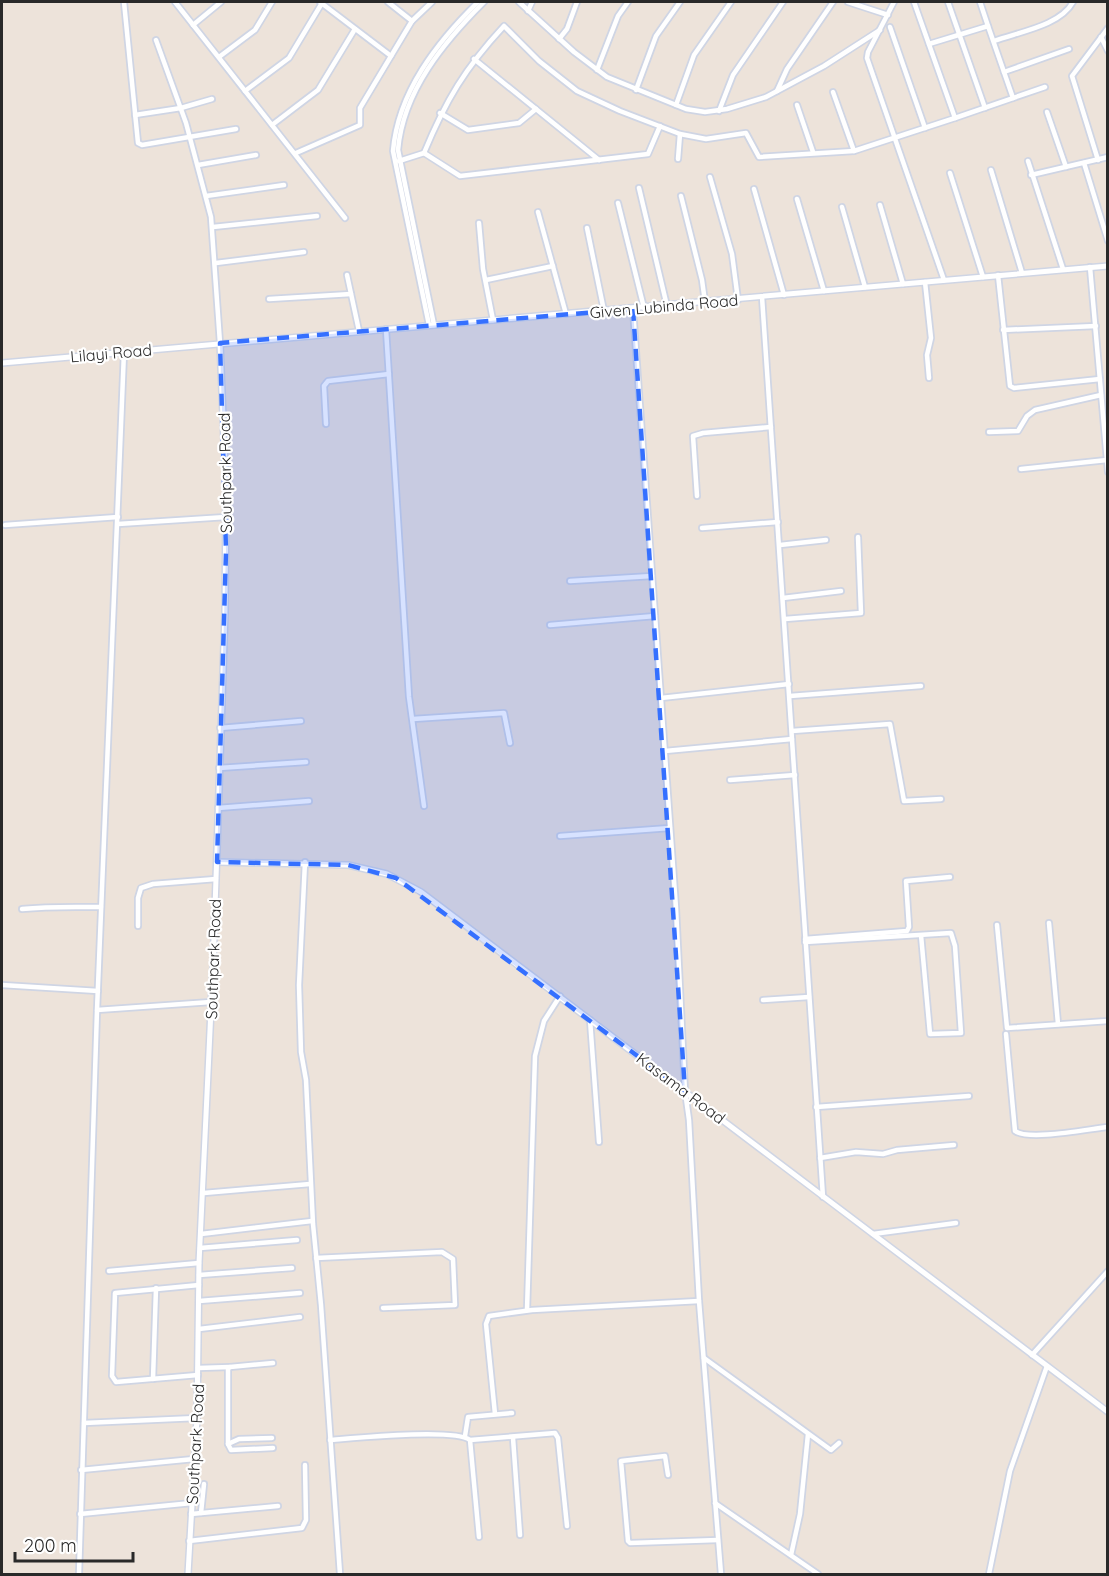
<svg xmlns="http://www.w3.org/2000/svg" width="1109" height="1576" viewBox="0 0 1109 1576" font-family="Quicksand,sans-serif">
<rect width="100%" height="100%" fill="#ede3da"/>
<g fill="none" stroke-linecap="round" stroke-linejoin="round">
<g stroke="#cfd5e4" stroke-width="8">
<g id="minor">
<path d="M124,2L138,143L142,145L236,129"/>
<path d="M175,2L345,218"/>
<path d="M320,2L391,56"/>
<path d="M388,2L412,21"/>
<path d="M519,2L574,52L607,77L686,109L705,112L727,109L766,97L824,66L880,30"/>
<path d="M848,2L888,15"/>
<path d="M894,2L868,52L867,58L944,280"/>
<path d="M948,2L985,108"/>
<path d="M980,2L988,26"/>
<path d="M528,11L532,2"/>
<path d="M193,25L221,2"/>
<path d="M890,27L925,128"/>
<path d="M1101,37L1108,51"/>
<path d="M559,39L567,29L577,2"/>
<path d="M156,40L186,123L211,217L220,343"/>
<path d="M994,41C1018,32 1060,26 1073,2"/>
<path d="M929,44L988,26L1013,98"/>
<path d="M219,57L255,30L272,2"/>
<path d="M474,59L599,160"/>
<path d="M597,70L618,16L628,2"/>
<path d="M1004,72L1069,49"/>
<path d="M636,90L656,36L680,2"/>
<path d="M245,91L289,58L322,3"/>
<path d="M777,91L787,69L833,2"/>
<path d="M833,92L854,151"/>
<path d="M676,105L694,55L731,2"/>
<path d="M797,105L813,152"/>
<path d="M719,111L733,75L783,2"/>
<path d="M1047,112L1066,167"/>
<path d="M440,113L468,130L519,123L536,109"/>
<path d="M135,115L181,108L212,99"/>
<path d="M955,118L1045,87"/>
<path d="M272,125L318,90L355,29"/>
<path d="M296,153L360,125V108L412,21L432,2"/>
<path d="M424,153C446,100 465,68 504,26L539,61L577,91L620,111L680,134L706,139L746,133L759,157L854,151L955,118L914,2"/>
<path d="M678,159L680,134"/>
<path d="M1098,160L1072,76L1108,28"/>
<path d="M399,161L424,153L460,176L648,154L660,126"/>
<path d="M1028,161L1063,269"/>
<path d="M1084,163L1108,241"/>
<path d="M198,165L256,155"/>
<path d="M991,170L1022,273"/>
<path d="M950,173L983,277"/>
<path d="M1031,175L1108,157"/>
<path d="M710,177L732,254L738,300"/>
<path d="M639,188L667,306"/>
<path d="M754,189L784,295"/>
<path d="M206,196L284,185"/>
<path d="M681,196L702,280L705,302"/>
<path d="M797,199L824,291"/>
<path d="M618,203L644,308"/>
<path d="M880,205L903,284"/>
<path d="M842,207L865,287"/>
<path d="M538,212L566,314"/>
<path d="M479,223L483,269L493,320"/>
<path d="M213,227L317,216"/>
<path d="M587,228L604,311"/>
<path d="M216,263L304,252"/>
<path d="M1090,267L1108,472"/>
<path d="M347,275L359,331"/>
<path d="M998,275L1010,386L1014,388L1100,379"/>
<path d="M486,280L553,266"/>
<path d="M925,282L931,338L927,355L929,378"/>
<path d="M762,297L823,1197"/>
<path d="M269,299L351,294"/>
<path d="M633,309L676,908L685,1091L689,1120L699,1301L721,1574"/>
<path d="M429,325L393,151C398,92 437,42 478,2"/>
<path d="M434,325L398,150C403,91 444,42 484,2"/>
<path d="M386,329L409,697L424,806"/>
<path d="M1003,330L1096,326"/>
<path d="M326,424L324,386L328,381L389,374"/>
<path d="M989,432L1018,431L1027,416L1035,410L1101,395"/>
<path d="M1021,469L1107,460"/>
<path d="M697,496L693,436L703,433L771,427"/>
<path d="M118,524L226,517"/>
<path d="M5,525L118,517"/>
<path d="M702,528L778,522"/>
<path d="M780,545L826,540"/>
<path d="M570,581L652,576"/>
<path d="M783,598L841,591"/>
<path d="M785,619L861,613L858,537"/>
<path d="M550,625L655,616"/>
<path d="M790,696L921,686"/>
<path d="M661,698L789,684"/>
<path d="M413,719L504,713L510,743"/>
<path d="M220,728L301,721"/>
<path d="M792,731L890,724L904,801L941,799"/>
<path d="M665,751L792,739"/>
<path d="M219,768L306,762"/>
<path d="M730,780L795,775"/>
<path d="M218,808L309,801"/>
<path d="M560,836L670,828"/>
<path d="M305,862L299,985L301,1052L306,1080L313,1224L321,1305L340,1574"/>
<path d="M22,909C50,906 74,907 101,907"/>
<path d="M1049,923L1058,1024"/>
<path d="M997,925L1007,1028L1108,1021"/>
<path d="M138,926V898L141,888L153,884L216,879"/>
<path d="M805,939L907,931L909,927L906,881L950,877"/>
<path d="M805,942L951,933L955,946L961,1033L930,1034L921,935"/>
<path d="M2,985L98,991"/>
<path d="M763,1000L809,997"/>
<path d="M97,1010L211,1002"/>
<path d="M590,1020L599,1142"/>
<path d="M1006,1034L1015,1131C1029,1141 1088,1129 1108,1127"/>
<path d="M816,1107L969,1096"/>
<path d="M820,1158L856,1152L883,1154L897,1150L954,1145"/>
<path d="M204,1193L310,1184"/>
<path d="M201,1234L312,1221"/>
<path d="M873,1234L956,1223"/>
<path d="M200,1248L297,1240"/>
<path d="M316,1258L442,1252L453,1259L455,1305L383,1308"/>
<path d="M109,1271L199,1263"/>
<path d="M199,1275L292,1268"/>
<path d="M199,1301L300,1293"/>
<path d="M527,1310L535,1056L544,1021L560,996"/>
<path d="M199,1329L300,1317"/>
<path d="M1032,1355L1108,1271"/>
<path d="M704,1358L831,1450L839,1443"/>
<path d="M198,1368L230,1367"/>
<path d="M198,1375L116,1382L112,1376L115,1293L199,1285"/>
<path d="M153,1379L156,1288"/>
<path d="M495,1414L486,1324L489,1316L532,1310L699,1301"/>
<path d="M84,1423L197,1418"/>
<path d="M465,1436L468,1417L512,1413"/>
<path d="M272,1438L239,1439L228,1444L231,1450L273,1448"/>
<path d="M513,1438L520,1535"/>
<path d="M330,1440C355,1438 454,1428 470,1440L555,1433L558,1438L567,1526"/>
<path d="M470,1440L479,1537"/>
<path d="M228,1444V1369L230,1367L273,1363"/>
<path d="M81,1470L194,1459"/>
<path d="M668,1475L665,1456L621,1461L628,1541L630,1543L718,1540"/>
<path d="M715,1503L818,1574"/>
<path d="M201,1513L204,1484"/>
<path d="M80,1514L192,1503"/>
<path d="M191,1514L278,1506"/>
<path d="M189,1541L302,1528L306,1520L305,1465"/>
<path d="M791,1555L800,1514L808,1434"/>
<path d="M79,1574L97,1010L124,352"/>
<path d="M989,1574L1010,1471L1047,1366"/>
</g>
</g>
<g stroke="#cfd5e4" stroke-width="8">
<g id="tertiary">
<path d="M2,363L1108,266"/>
<path d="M217,862L348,865L387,874L421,892L1108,1412"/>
<path d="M188,1574L197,1418L199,1263L213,967L225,613L226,491L220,343"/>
</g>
</g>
<use href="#minor" stroke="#fff" stroke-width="4.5"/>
<use href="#tertiary" stroke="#fff" stroke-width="5"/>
</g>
<path fill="#3570ff" fill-opacity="0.2" stroke="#3570ff" stroke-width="4.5" stroke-dasharray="12 8" stroke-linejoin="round" d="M633,309L685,1091L396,878L348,865L217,862L226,551L220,343Z"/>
<g text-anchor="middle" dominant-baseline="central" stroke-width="4.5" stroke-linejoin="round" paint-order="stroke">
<g font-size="16" fill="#292929" stroke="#fff">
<text transform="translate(664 306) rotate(-5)">Given Lubinda Road</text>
<text transform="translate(111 353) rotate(-5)">Lilayi Road</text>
<text transform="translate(225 473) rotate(-91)">Southpark Road</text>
<text transform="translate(213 959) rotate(-88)">Southpark Road</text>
<text transform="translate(681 1088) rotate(37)">Kasama Road</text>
<text transform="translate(195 1444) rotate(-87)">Southpark Road</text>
</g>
</g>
<rect width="1109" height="1576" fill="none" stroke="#292929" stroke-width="6"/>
<path d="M15 1552v9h118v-9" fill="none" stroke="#292929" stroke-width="3"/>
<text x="24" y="1552" font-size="18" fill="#292929" stroke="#ffffff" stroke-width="4.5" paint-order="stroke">200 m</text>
</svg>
